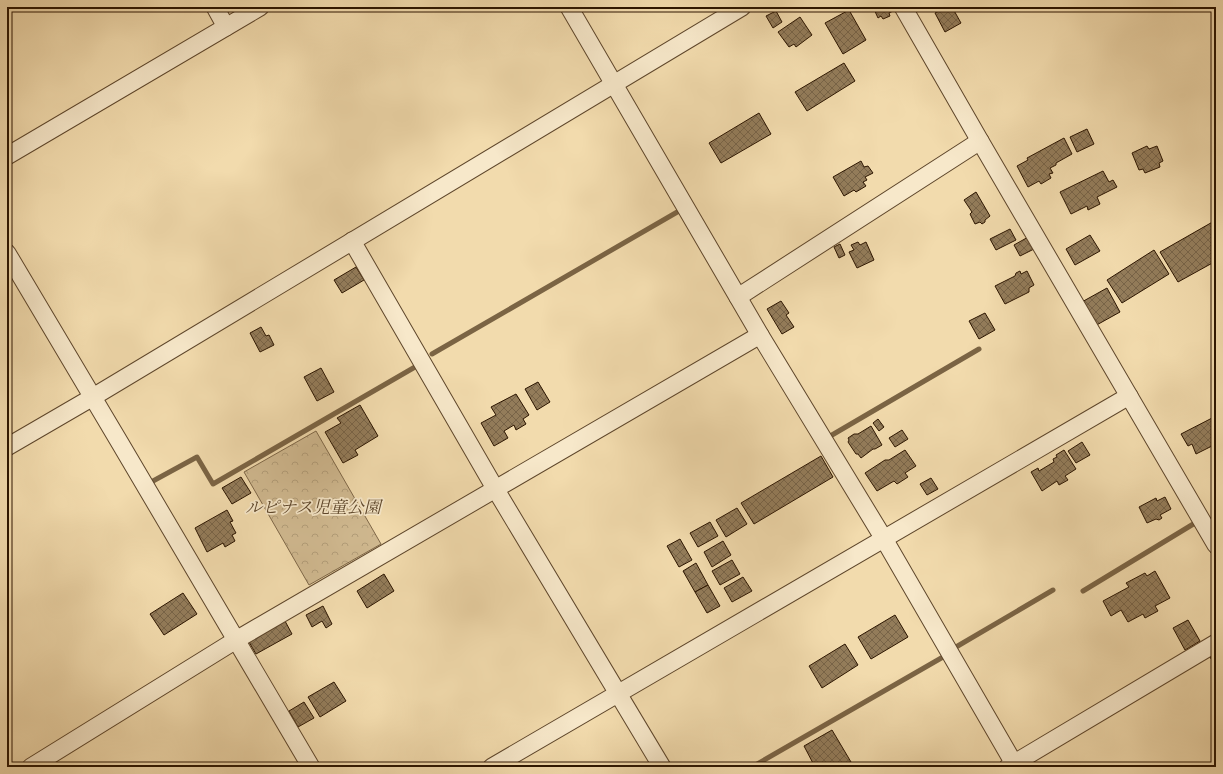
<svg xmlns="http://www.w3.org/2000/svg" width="1223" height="774" viewBox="0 0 1223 774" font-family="'IM FELL DW Pica','Noto Serif JP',serif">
<defs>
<pattern id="park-crowns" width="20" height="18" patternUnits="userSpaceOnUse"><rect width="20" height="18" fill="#d0b990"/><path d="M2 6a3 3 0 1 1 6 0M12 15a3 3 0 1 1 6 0" fill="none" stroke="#b39e7a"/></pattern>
<pattern id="building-cross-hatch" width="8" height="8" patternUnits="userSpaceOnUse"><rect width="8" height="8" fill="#937c5a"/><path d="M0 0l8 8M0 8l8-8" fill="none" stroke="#786448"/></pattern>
</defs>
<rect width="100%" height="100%" fill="#f2dbad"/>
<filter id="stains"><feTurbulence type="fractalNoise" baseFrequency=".005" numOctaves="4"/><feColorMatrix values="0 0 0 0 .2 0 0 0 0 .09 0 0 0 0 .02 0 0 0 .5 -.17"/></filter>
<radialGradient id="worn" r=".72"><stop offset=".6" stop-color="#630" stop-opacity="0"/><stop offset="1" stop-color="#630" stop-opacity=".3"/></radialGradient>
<path fill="url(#park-crowns)" stroke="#7e6748" d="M316,431L381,544L309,585L244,472Z"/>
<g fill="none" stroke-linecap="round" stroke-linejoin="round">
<g stroke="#7b6444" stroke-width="5">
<path d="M432,354L679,211"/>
<path d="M832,435L979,349"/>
<path d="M153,481L197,457L213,484L415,367"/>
<path d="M1083,591L1195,523"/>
<path d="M956,647L1053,590"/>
<path d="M752,767L943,657"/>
</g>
</g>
<g fill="url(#building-cross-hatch)" stroke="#2c1500">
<path d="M873,7H894L895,10L889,13L890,16L883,19L881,16L878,18Z"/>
<path d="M947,7H952L961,23L945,32L935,13Z"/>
<path d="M849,10L866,40L843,54L825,23Z"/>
<path d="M776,11L782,22L773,28L766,16Z"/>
<path d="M800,17L812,35L796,47L794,44L789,47L778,32Z"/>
<path d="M844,63L855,81L807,111L795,92Z"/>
<path d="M759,113L771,134L721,163L709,143Z"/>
<path d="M1087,129L1094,144L1077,152L1070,137Z"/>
<path d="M1064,138L1072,154L1056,163V165L1050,168L1053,173L1049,174L1051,178L1041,184L1039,181L1028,187L1017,166L1028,160L1027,158Z"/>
<path d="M1147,146L1149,149L1157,146L1163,161L1159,163L1160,167L1145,173L1143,169L1139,170L1132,153Z"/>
<path d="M861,161L864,167L868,166L873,173L865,177L867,180L863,182L866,186L856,192L854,190L844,196L833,177Z"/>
<path d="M1103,171L1109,182L1113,180L1117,187L1097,197L1100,204L1088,210L1087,206L1071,214L1060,192Z"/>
<path d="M976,192L990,216L985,220V222L982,224L980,222L975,224L970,214L972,212L964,200Z"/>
<path d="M1216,220V261L1178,282L1160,252Z"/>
<path d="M1010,229L1016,240L996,250L990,239Z"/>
<path d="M1090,235L1100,251L1075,265L1066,249Z"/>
<path d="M1030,236L1036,248L1020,256L1014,245Z"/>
<path d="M858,242L860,245L866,242L874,260L857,268L849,252L854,250L851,245Z"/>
<path d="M840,244L845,255L839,258L834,247Z"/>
<path d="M1154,250L1169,274L1122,303L1107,280Z"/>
<path d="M356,267L364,280L342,293L334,280Z"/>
<path d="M1020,271L1021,274L1027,271L1034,285L1029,288V292L1005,304L995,286L1015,276L1016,273Z"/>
<path d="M1107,288L1120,312L1093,327L1080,303Z"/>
<path d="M781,301L789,313L786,315L794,327L782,334L767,309Z"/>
<path d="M985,313L995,330L979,339L969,321Z"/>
<path d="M261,327L266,336L269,335L274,345L260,352L250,333Z"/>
<path d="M321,368L334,392L317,401L304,377Z"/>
<path d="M538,382L550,402L537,410L525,389Z"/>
<path d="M516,394L529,415L523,419L526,424L516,430L514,425L504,431L508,438L494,446L481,423L496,415L491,407Z"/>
<path d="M360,405L378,436L355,450L358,455L343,463L325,432L341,423L337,418Z"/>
<path d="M1216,416V437L1214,438L1216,444L1196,454L1192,444L1188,446L1181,434Z"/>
<path d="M878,419L884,427L879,431L873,423Z"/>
<path d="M871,426L882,445L875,449H873L861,458L858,454H856L848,442L849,440L848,438L854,434H858Z"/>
<path d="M902,430L908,439L895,447L889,438Z"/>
<path d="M1082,442L1090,455L1076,463L1068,451Z"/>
<path d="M905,450L916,466L905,473L908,477L897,484L894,481L877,491L865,473L885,460H889Z"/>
<path d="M1064,450L1076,469L1065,476L1068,480L1059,485L1057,481L1042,491L1031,472L1038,468L1039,471L1054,462L1053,459L1057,457L1056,455Z"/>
<path d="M821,456L833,477L754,524L741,503Z"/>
<path d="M241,477L251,493L232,504L222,488Z"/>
<path d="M931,478L938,489L927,495L920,484Z"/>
<path d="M1165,497L1171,509L1160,515L1162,518L1159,520L1156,519L1147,523L1139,507L1156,498L1157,501Z"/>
<path d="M737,508L747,524L726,537L716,520Z"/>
<path d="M227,510L233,521L230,522L236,533L232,535L235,541L225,547L223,543L207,552L195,528Z"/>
<path d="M710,522L718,536L698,547L690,533Z"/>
<path d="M680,539L692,560L679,567L667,546Z"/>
<path d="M723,541L731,555L712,567L704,552Z"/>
<path d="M732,560L740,574L720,585L712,571Z"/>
<path d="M696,563L708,585L695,592L683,571Z"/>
<path d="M1155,571L1170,598L1155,606L1158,611L1145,618L1143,614L1128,622L1121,610L1111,616L1103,601L1129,587L1126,583L1145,573L1147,576Z"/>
<path d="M384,574L394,591L367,608L357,591Z"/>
<path d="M743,577L752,591L732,602L724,588Z"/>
<path d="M708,585L720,606L707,613L695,592Z"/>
<path d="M183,593L197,614L164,635L150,614Z"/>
<path d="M323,606L332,624L326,628L322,621L312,627L306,615Z"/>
<path d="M895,615L908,637L871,659L858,637Z"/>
<path d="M1188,620L1200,641L1185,650L1173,628Z"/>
<path d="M285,621L292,634L256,654L249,642Z"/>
<path d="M845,644L858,665L822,688L809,666Z"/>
<path d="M1216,654V667L1210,657Z"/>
<path d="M334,682L346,701L320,717L308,697Z"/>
<path d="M304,702L314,718L298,727L289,711Z"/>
<path d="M832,730L854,767H815L804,746Z"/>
</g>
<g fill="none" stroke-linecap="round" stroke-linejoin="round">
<g stroke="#5e462b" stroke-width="19">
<g id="minor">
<path d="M215,7L226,27"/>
<path d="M569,7L760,335L884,539L1016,767"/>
<path d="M903,7L980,141L1216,545"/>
<path d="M7,156L260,7"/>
<path d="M352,241L496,490L662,767"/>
<path d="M7,253C109,424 210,595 311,767"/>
<path d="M738,297L980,141"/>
<path d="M7,447L93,397L742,7"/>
<path d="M31,767L236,640L760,335"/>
<path d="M492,767L1129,396"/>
<path d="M1008,767L1216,643"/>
</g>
</g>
<use href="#minor" stroke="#f7e8ca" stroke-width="17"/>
</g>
<g text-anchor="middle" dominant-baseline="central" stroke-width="3.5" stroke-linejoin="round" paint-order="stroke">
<g font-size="17" font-style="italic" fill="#5d462b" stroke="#f7e8ca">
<text x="313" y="508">ルピナス児童公園</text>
</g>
</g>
<rect width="1223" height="774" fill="none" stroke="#f2dbad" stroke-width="24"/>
<rect x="8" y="8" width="1207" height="758" fill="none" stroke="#2c1500" stroke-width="2"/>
<rect x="12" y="12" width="1199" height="750" fill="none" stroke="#2c1500"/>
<rect width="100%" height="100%" filter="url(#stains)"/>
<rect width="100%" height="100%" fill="url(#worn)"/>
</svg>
